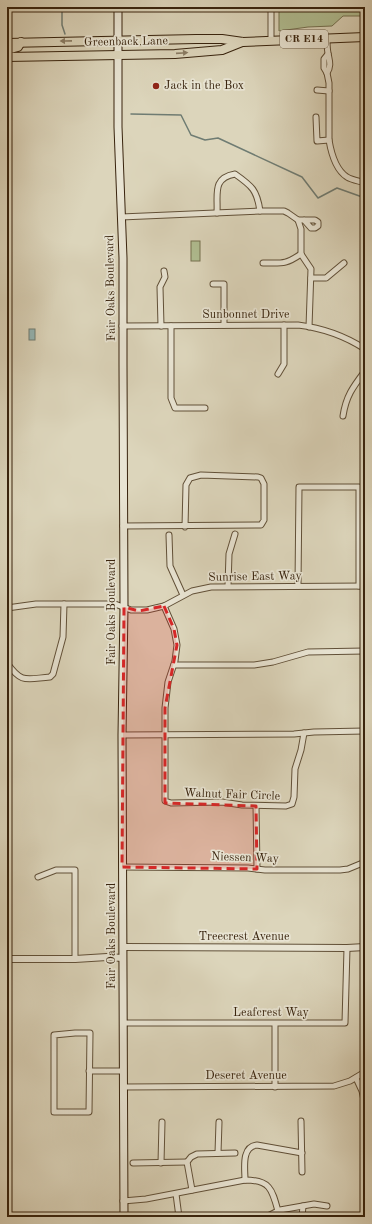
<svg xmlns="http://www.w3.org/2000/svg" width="372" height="1224" viewBox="0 0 372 1224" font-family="'Old Standard TT',serif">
<rect width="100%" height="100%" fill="#dcd5bb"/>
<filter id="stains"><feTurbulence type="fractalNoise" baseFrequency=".005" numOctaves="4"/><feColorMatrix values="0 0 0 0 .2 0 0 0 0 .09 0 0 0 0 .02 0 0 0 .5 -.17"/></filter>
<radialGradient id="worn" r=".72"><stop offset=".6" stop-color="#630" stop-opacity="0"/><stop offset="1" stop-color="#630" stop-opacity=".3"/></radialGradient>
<g fill="#b0bd91" stroke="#74704f">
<path d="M279,7H365V16H343L332,26L308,27L279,31Z"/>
<rect x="191" y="241" width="9" height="20"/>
</g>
<rect fill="#94b7b7" stroke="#6f7c73" x="29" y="329" width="6" height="11"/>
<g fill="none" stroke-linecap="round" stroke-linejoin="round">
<g stroke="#6f7c73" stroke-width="1.5">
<path d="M62,7V25L65,34"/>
<path d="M131,114L181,115L191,135L205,140L218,138L302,177L318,198L337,188L365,198"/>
</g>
<g stroke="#615038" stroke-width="7">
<g id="minor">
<path d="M327,38C327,43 327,48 328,53C329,60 332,65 327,73"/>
<path d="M271,41V7"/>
<path d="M328,54L324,59V68L327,73L329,83V140C331,152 336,170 347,177C352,180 359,181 365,183"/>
<path d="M317,90L329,91"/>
<path d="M316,117L317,141L329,140"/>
<path d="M217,213C218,194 212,178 235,174C252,186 257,190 260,211"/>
<path d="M121,217L260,211H284L288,213L298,220L301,229V254L311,269L309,327"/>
<path d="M298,220H315L318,222V226L315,228H311L304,220"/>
<path d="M263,263C282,263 285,265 301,254"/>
<path d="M311,278H326L344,263"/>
<path d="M213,284H224V325"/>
<path d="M122,326L298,325C322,328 345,336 365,349"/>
<path d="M161,326L160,287L165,277L164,271"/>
<path d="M171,326V398L175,408H205"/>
<path d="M278,374L284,364V325"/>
<path d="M343,416C346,396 353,387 365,371"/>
<path d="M123,526L261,525L264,520V484L261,478L258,477L201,475L190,478L186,485L185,527"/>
<path d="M169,535L170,566L183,595"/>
<path d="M228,586L229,554L235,534"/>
<path d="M298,586L299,487H359V586"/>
<path d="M164,606L174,629L177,645L175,661L168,682L165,708V801L171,803L222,802L242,805L286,806L292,804L294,797L295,769L301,750L304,733"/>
<path d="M7,608L36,604H115L131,610H147L164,606L192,591L211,587L365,586"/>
<path d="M7,663C22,684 26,679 50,677L53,674L63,637L64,604"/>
<path d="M174,665H254L273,662L308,652L365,651"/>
<path d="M122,735L294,734L314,732L365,731"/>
<path d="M256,806L257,869"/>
<path d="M122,867L248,868L265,870H340L348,869L365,862"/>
<path d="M38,877L56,870H75V959"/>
<path d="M123,1023H345L347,948"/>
<path d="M75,1033H90L89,1112H54V1035Z"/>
<path d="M89,1071H123"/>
<path d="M356,1078L362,1091L364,1100V1217"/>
<path d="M123,1087L334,1086L350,1081L365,1072"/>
<path d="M275,1087V1024"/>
<path d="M301,1121L302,1172"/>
<path d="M218,1153L219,1122"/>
<path d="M133,1163L187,1162"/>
<path d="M161,1163L162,1122"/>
<path d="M245,1180C245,1168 241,1147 257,1145L302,1153"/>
<path d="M192,1190L187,1162L191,1157L197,1154L235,1153"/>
<path d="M176,1194L179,1217"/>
<path d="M123,1201L146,1199L245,1180C270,1180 272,1189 278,1211"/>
<path d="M226,1217L268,1216L280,1210L314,1204L327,1206"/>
<path d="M302,1217L303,1206"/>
</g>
</g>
<g stroke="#615038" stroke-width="8">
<g id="tertiary">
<path d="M123,947L347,948L365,947"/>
<path d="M7,959H75L107,957L123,958"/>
</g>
</g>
<g stroke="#38230d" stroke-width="9">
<path id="secondary" d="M118,7V127L123,258V364L124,607L122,735L124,1217"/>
</g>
<g stroke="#38230d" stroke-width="10">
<g id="primary">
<path d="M7,43L196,39H222L243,42L365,37"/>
<path d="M7,50L18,47L21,42"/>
<path d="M7,57L175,54L222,50L242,42"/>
</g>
</g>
<use href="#minor" stroke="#e8e4d3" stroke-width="5"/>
<use href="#tertiary" stroke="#e8e4d3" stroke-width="6"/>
<use href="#secondary" stroke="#e8e4d3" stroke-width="7"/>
<use href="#primary" stroke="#dcd5bb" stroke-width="8"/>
</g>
<defs><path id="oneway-solid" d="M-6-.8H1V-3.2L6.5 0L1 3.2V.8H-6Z"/></defs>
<g fill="#8a7c64">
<use href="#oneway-solid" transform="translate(66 41) rotate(179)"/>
<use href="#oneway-solid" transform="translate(182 53) rotate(-4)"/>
</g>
<path fill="#d62828" fill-opacity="0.2" stroke="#d62828" stroke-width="3" stroke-dasharray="8 5" stroke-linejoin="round" d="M164,606L174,629L177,645L165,708V803L256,806L257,869L122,867L124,607L139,611Z"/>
<circle fill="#8f2418" stroke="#e8e4d3" stroke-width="1.5" cx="156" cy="86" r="4"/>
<g text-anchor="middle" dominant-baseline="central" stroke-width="3.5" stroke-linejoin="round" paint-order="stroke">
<rect fill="#e8e4d3" stroke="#6d5d48" stroke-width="1" x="280" y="30" width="48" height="18" rx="3"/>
<g font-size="11" font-weight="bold" fill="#38230d">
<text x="304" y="39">CR E14</text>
</g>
<g font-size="12" fill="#38230d" stroke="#e8e4d3">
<text transform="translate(126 42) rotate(-1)">Greenback Lane</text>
<text transform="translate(111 288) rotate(-91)">Fair Oaks Boulevard</text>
<text x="246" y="315">Sunbonnet Drive</text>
<text transform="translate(255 577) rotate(-1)">Sunrise East Way</text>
<text transform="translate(112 612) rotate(-90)">Fair Oaks Boulevard</text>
<text transform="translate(232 795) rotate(2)">Walnut Fair Circle</text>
<text transform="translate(245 858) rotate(2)">Niessen Way</text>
<text transform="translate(112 936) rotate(-90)">Fair Oaks Boulevard</text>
<text x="244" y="937">Treecrest Avenue</text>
<text x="271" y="1013">Leafcrest Way</text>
<text x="246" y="1076">Deseret Avenue</text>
</g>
<g font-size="12" fill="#38230d" stroke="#e8e4d3" text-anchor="start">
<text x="164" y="86">Jack in the Box</text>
</g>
</g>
<rect width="372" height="1224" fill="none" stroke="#dcd5bb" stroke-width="24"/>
<rect x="8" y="8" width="356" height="1208" fill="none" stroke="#38230d" stroke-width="2"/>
<rect x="12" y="12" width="348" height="1200" fill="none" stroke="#38230d"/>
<rect width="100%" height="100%" filter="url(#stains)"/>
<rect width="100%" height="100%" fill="url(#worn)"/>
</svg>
